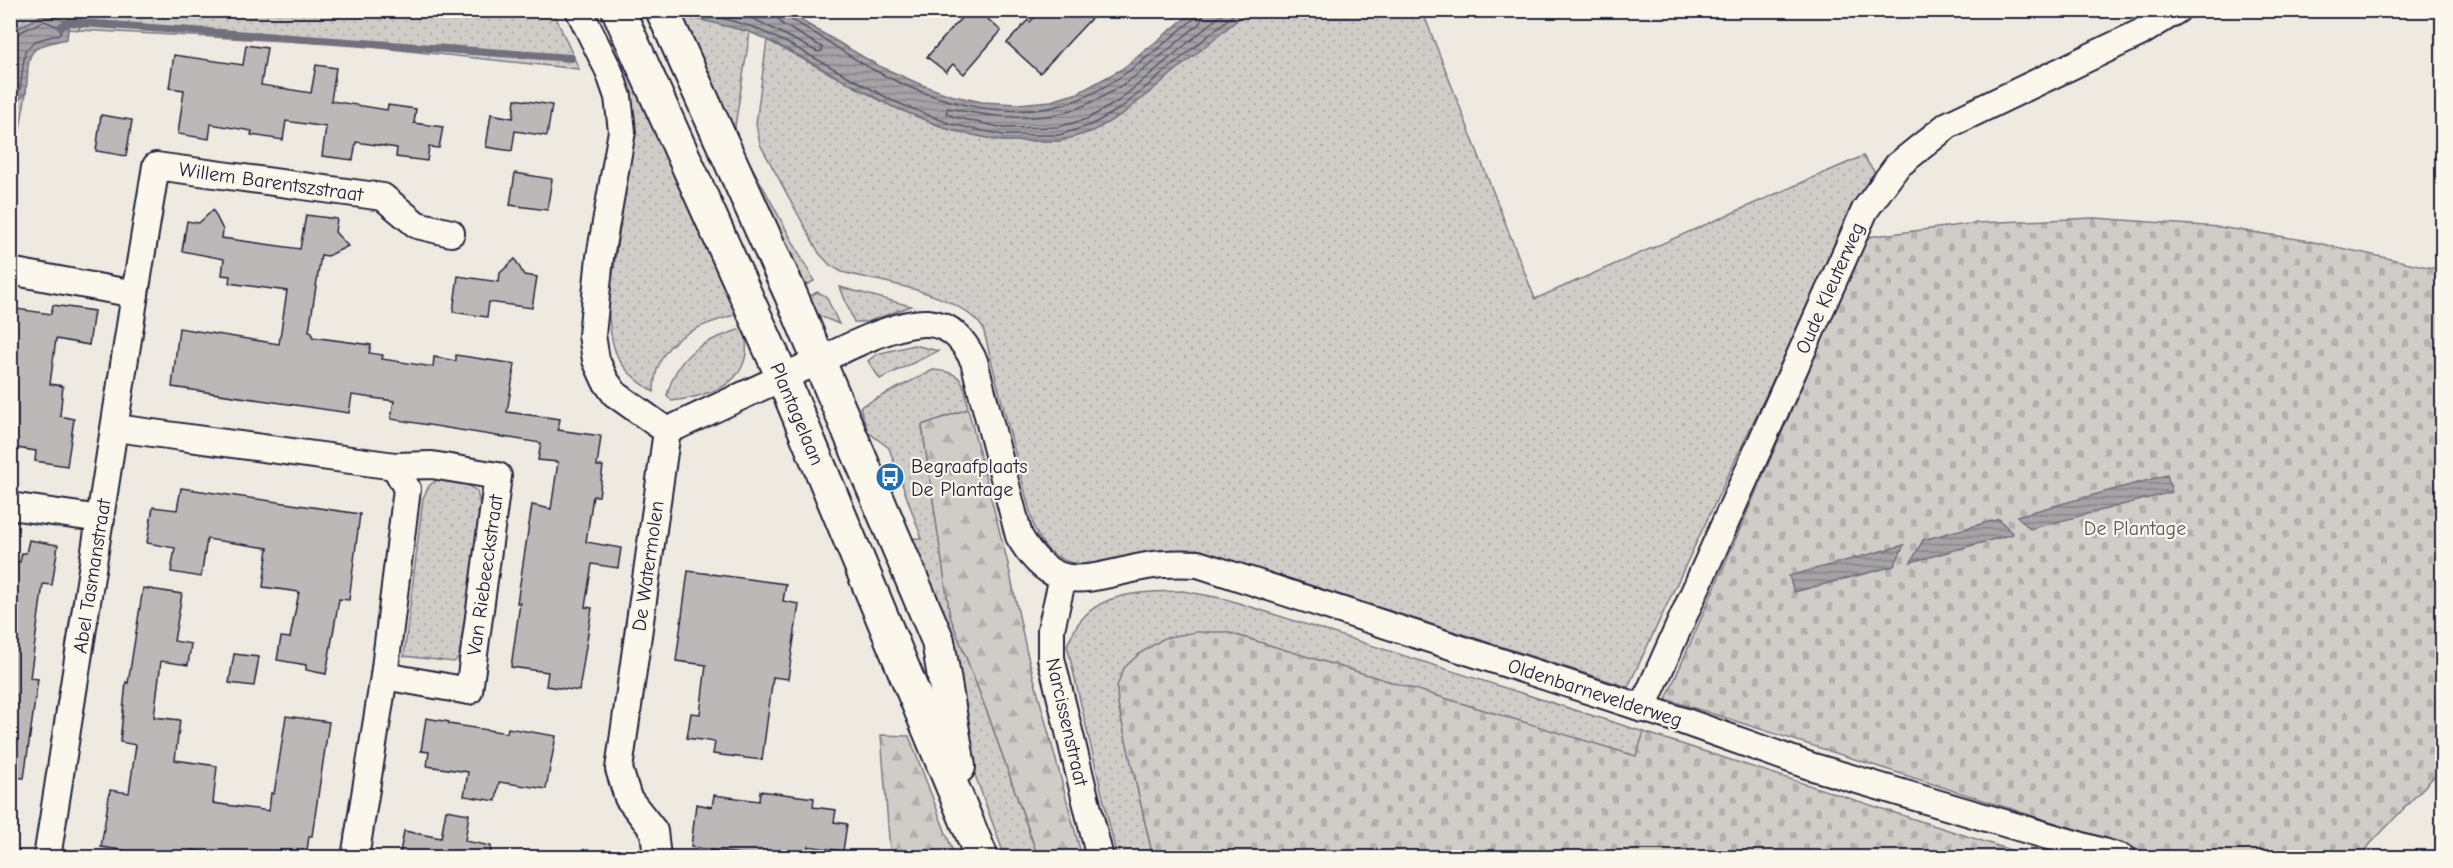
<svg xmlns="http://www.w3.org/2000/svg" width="2453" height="868" viewBox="0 0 2453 868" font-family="'Comic Neue',sans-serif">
<defs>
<pattern id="grass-dots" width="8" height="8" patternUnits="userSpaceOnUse" patternTransform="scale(1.5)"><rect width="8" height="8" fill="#d0cdc9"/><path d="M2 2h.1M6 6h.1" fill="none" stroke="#b2b0ae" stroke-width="1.8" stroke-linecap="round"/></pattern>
<pattern id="forest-firs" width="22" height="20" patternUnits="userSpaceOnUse" patternTransform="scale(1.5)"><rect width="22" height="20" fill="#d0cdc9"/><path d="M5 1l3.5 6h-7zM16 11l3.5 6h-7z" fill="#b2b0ae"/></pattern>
<pattern id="cemetery-stones" width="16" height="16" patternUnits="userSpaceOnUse" patternTransform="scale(1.5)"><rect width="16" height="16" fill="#d0cdc9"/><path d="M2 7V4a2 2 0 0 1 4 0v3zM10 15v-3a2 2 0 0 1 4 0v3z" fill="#b2b0ae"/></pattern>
<pattern id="water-rules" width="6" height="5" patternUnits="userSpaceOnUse" patternTransform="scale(1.5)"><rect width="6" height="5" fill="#a6a3a7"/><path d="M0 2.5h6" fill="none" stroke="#878489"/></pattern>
</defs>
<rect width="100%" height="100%" fill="#eeeae2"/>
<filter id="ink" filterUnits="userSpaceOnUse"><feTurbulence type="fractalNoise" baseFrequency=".0167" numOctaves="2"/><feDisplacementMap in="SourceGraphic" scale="12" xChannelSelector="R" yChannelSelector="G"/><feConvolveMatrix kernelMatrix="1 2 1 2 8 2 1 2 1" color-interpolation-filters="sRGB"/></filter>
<g filter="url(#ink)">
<g fill="url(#grass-dots)" stroke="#797882" stroke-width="1.5">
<path d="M82,10L553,11L579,69L343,44L79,30Z"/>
<path d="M1422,10L1535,299L1863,156L1876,174L1853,202L1792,340L1628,687L1196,549L1089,565C1062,564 1044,553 1034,527L983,328C957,292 884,283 842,272L830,265L819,253L760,144L756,124L767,40L891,106L950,130L1002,141H1060L1093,131L1124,113L1248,11Z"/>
<path d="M673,11L750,32L735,126L737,139L814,281L799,289Z"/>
<path d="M610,15L738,309L734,315C692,328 654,341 654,392C615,367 612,352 608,308L627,177L617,68L611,45Z"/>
<path d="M26,93L17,146L11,145V107Z"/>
<path d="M840,287L911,306L867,322H854Z"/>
<path d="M817,292L826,296L839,324L817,315L805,299Z"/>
<path d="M744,328C757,381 716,395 672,401L667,395C679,350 703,342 744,328Z"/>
<path d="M914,345L938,351L880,379L868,361L877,354Z"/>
<path d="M933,370C963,372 964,381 968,409L922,425L950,615L989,717L1038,857H1005L975,775L961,722L905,537L922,539L889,448L868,432L860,407Z"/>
<path d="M439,478L458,479L477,491L481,509L459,657L454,662L404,656L423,498L429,486Z"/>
<path d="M1183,591L1226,599L1644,732L1637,757L1226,632L1117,686L1118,705L1153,857H1117L1067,645C1071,638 1074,630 1078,624C1101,590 1147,592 1183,591Z"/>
</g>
<g fill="url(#forest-firs)" stroke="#797882" stroke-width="1.5">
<path d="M11,11H82L79,30L68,29L69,22L44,14L11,32Z"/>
<path d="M968,409L1008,564L1026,649L1082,857H1038L989,717L950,616L922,425Z"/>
<path d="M881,735L909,736L955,857H893L890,851Z"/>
</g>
<g fill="url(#cemetery-stones)" stroke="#797882" stroke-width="1.5">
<path d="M2095,218L2219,227L2304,240L2442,270V768L2358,857H2162L1666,699L1867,237L1977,223Z"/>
<path d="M1196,632H1226L1636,756L1644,732L2032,857H1153L1118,705L1117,686L1124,668L1139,654L1164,638Z"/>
</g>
<g fill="url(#water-rules)" stroke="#716f7c" stroke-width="1.5">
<path d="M665,11H785L877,65L922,85L950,95L982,102L1018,104L1051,101L1078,93L1122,69L1194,11H1248L1124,113L1093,131L1060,141H1002L950,130L891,106L786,49L750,32Z"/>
<path d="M44,14L69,22L67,39C23,48 30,52 26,93L11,107V32Z"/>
<path d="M2167,475L2172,492L2030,529L2017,516Z"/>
<path d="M1999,519L2013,534L1911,562L1923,540Z"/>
<path d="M1904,545L1894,566L1794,592L1789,576Z"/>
</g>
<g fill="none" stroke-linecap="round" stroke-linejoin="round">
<g stroke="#575666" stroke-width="1.5">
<path d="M693,10L753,27L789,44L893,101L951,124L1003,135H1059L1091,125L1121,108L1239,10"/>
<path d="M725,10L756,20L818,52L822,51V47L782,24L778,18L777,10"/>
<path d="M784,10L788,18C818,33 844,54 874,70C933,102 1014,126 1080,99C1123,81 1159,47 1195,18L1197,10"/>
<path d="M1205,10L1200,23C1157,59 1111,104 1053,115C1019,121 982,115 948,108L946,113L954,117L1004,128L1058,127L1087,119L1117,102L1227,10"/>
<path d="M10,37L44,21L62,28L60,34L35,41L25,51L20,90L10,99"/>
</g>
<path stroke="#716f7c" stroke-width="8" d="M61,27L69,22L571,58"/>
</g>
<g fill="#bcb8b8" stroke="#22223b" stroke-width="1.5">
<path d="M968,10H978L1001,31L964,74L953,64L946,72L927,57Z"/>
<path d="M1041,10H1099L1040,73L1007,43L1028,20L1030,22Z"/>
<path d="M246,45L267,48L261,85L311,93L316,65L336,68L331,101L387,110L388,105L416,109L414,123L443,127L439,148L429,147L427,161L396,157L397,148L356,142L353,160L322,156L326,127L286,121L283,140L251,135L252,131L211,124L209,139L178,134L184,90L169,88L174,55L243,65Z"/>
<path d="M515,99L552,105L547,136L515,131L512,151L486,147L491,114L513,118Z"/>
<path d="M101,115L132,120L126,156L96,151Z"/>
<path d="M515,173L552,179L547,210L510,205Z"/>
<path d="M213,210L223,230L222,238L300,249L306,215L337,219L335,232L348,246L328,256L321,255L309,331L312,332V337L371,345L369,353L383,355L382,359L433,367L434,357L456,361V355L515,364L507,412L560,419L558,430L601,436L597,466H603L599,496H593L586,542L621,548L618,568L592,564L585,607L592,608L579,691L546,686L548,672L511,667L520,603H517L532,505L551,509L558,462L538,460L541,443L391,419L394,401L352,395L349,413L172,387L179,328L279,344L287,291L229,283L230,276L222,275L224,259L182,251L187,221L199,223Z"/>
<path d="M515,259L524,275L537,277L532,308L489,302L487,317L453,312L458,276L499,282L500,273Z"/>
<path d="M53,305L94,311L89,345L56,339L50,384L63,386L60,416L74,419L67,466L35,461L36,451L10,447V308L51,314Z"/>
<path d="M181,488L360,514L349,600L339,599L326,674L306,670V665L277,660L281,637L290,638L299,592L263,587L268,548L207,539L201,577L171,572L175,548L147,543L153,507L177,510Z"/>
<path d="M29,540L58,545L52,585L43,584L30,678L38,679L24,778L10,777V561L20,562L22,553H26Z"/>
<path d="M688,571L786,584L783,601L799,604L788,679L773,677L762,760L713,754L715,742L687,738L691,713L700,714L706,665L676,661Z"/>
<path d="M143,588L182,594L174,641L191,644L188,665L161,661L154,717L180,720L175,760L217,766L213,803L269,811L271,793L274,794L286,716L329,722L312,836H309L306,858H230V855L192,850L191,858H176L101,847L110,790L129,793L136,745L120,742L126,682L128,683Z"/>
<path d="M234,654L259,657L254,686L229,683Z"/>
<path d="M426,718L449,722V724L507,733L508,728L556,736L546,789L499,782L496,801L464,796L468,772L427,766L429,752L421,751Z"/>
<path d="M760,791L814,798L813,807L836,810L834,822L847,824L843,851L808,846L807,858H767L691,847L696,804L712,807L714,795L759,801Z"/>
<path d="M446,810L469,814L465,841L491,846L490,858H399L404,831L441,838Z"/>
</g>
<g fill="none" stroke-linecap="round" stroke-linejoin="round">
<g stroke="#22223b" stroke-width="30">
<g id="minor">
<path d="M579,10L609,71L618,97L622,131L600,257L592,335L596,360L605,380L615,394L667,431"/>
<path d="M10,271L135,294L156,166L383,197L417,225L451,233"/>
<path d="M116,428L395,466L432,465L498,476L469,691L384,676"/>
<path d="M667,431C718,407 769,383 821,360C848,347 899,321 928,323C952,325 964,341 974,361L1019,536C1055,598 1088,577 1147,566C1164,563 1181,563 1198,564L1683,721L1810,766L2123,858"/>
<path d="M10,506L101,519"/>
<path d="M1063,577L1051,629V658L1100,858"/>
<path d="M1642,709L1865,210L1897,166L1948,125L2140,33L2177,10"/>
<path d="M47,858L135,294"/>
<path d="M355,858L384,676L407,489L395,466"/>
<path d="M657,858L654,831L628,798L619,769L667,431"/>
</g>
</g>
<g stroke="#22223b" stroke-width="36">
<g id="major">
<path d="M618,10L782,376L982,858"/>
<path d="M662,10L791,295L938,641L959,767"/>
</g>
</g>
<use href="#minor" stroke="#fbf7ec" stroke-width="26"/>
<use href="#major" stroke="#fbf7ec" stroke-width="32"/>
</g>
</g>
<defs>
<g id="bus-disc" transform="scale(1.5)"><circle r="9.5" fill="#1f6fb2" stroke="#fbf7ec"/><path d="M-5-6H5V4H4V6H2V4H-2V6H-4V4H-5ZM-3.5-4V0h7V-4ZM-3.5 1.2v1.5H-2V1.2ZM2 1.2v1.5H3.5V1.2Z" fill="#fff"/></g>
</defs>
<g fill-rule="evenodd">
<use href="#bus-disc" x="890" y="477"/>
</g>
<g text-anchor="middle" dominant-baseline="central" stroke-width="4.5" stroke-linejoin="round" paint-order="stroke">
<g font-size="20" fill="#22223b" stroke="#fbf7ec">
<text transform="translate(271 182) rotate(8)">Willem Barentszstraat</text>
<text transform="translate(1830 288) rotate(-66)">Oude Kleuterweg</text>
<text transform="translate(797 414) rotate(67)">Plantagelaan</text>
<text transform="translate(648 566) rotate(-82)">De Watermolen</text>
<text transform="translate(485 575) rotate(-82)">Van Riebeeckstraat</text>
<text transform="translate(92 576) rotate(-81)">Abel Tasmanstraat</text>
<text transform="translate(1595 693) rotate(18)">Oldenbarnevelderweg</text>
<text transform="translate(1067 722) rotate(77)">Narcissenstraat</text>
</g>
<g font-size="20" fill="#22223b" stroke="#fbf7ec" text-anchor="start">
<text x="911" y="466">Begraafplaats<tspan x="911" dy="23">De Plantage</tspan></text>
</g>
<g font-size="20" fill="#565566" stroke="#fbf7ec">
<text x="2135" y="528">De Plantage</text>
</g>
</g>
<rect width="2453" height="868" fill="none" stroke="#fbf7ec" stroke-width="36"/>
<rect x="18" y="18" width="2417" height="832" fill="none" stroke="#22223b" stroke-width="2" filter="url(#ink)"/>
</svg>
